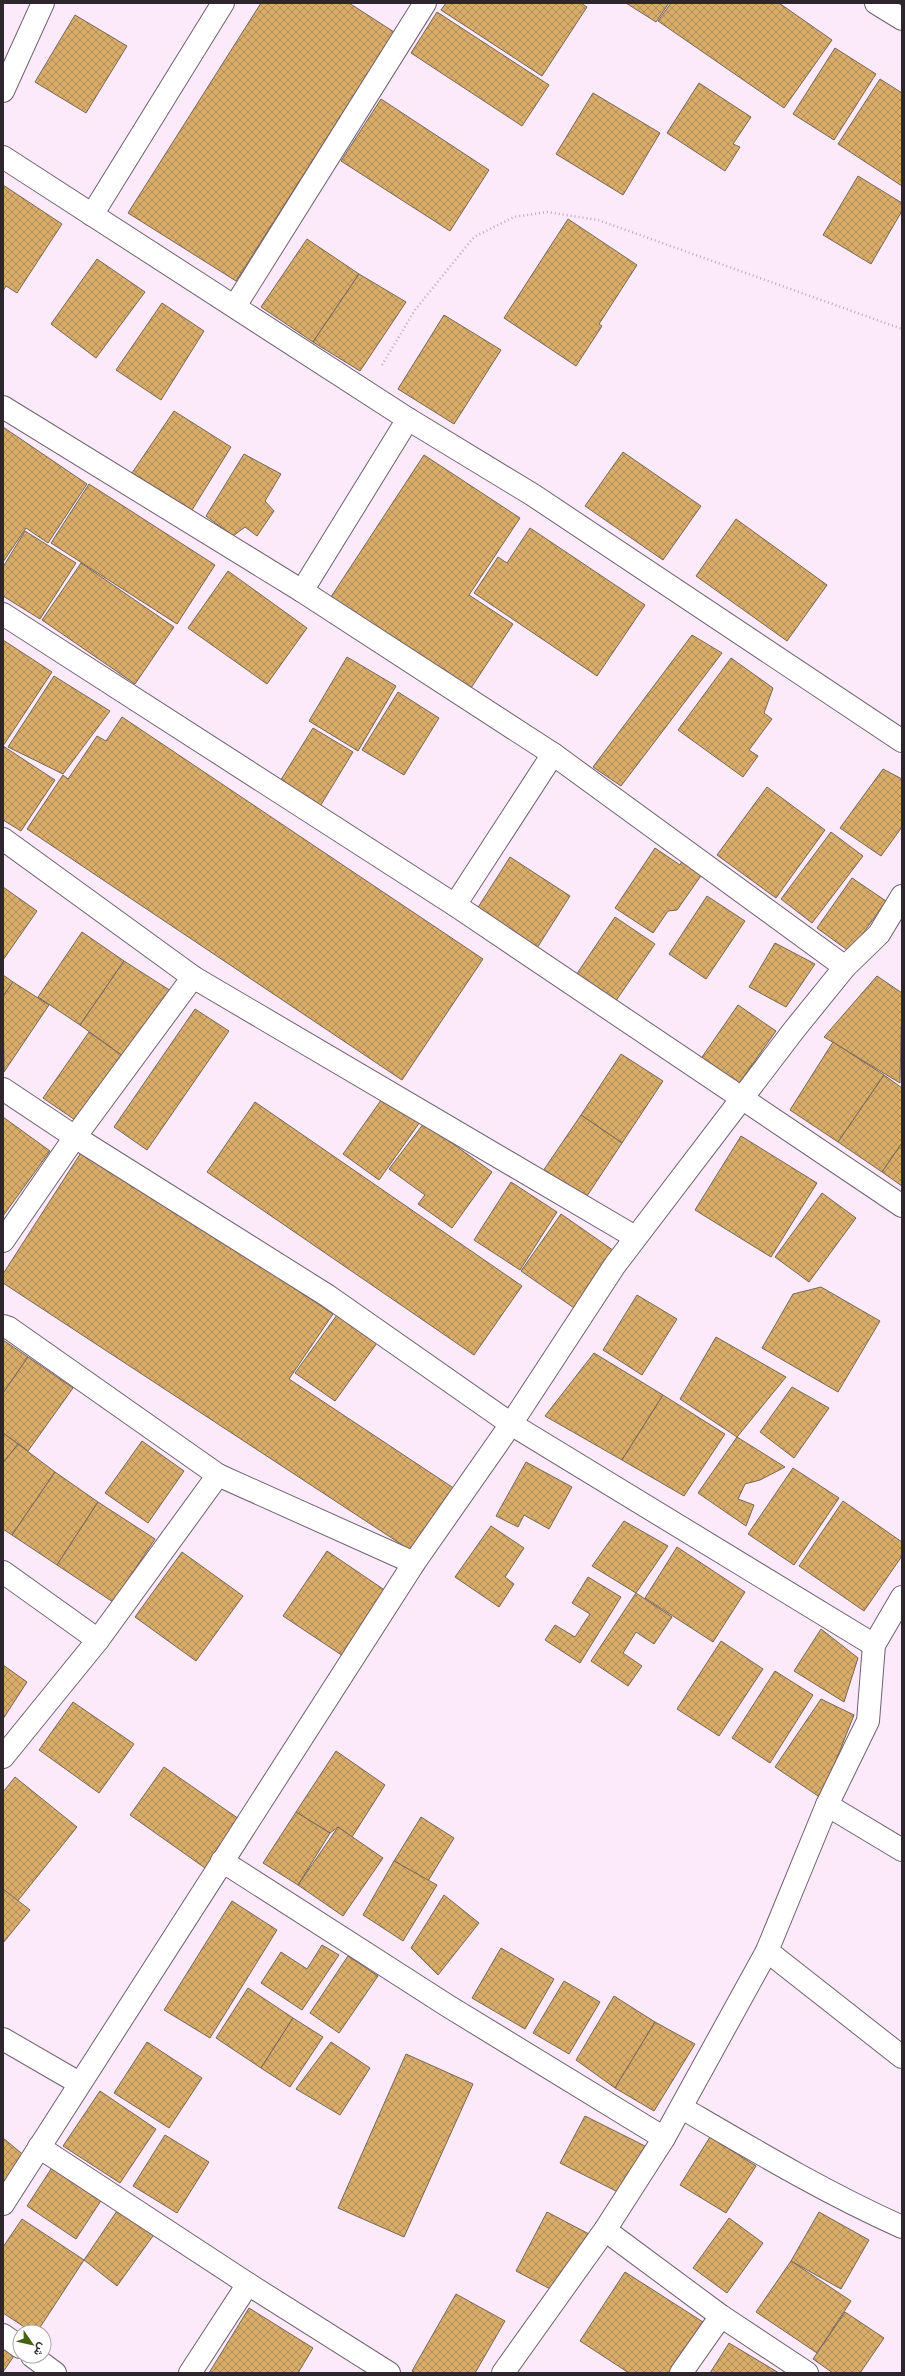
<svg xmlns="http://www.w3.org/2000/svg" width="905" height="2376" viewBox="0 0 905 2376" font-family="Signika,Vazirmatn,sans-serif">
<defs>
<pattern id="building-cross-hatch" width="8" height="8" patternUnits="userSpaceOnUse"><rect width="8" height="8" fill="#d9ac6a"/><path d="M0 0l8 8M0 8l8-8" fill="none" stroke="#b08c58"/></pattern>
</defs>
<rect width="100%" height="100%" fill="#fceafa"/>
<g fill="url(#building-cross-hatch)" stroke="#746858">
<path d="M261,3H349L394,32L236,281L128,213Z"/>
<path d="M446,3H581L587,7L542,76L441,10Z"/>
<path d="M626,3H669L656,22Z"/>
<path d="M671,3H779L832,40L784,108L658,21Z"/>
<path d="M437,12L549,85L522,126L411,53Z"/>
<path d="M75,15L127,46L86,113L35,82Z"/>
<path d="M835,48L876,74L834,140L793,114Z"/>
<path d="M880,79L902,93V186L838,144Z"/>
<path d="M699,83L751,117L733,144L740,147L725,171L667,133Z"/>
<path d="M593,93L660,133L623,195L556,154Z"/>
<path d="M381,99L489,170L450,231L341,161Z"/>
<path d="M858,176L902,203V211L871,264L823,235Z"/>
<path d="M3,185L62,224L17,293L6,286L3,291Z"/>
<path d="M568,219L637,265L599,324L602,326L576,366L504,318Z"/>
<path d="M307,239L359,274L313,342L261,307Z"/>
<path d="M97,259L145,292L96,358L51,324Z"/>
<path d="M359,274L406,302L360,371L313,342Z"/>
<path d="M162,303L204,331L161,400L116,370Z"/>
<path d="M444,315L501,350L454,424L398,389Z"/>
<path d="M174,411L231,447L192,510L132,473Z"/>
<path d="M3,427L87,484L48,543L26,528L3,562Z"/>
<path d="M623,452L701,506L663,560L585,506Z"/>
<path d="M244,454L281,474L265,501L274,511L257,536L245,527L233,536L206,516Z"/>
<path d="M424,455L520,518L469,595L513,624L467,694L327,603Z"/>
<path d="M89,484L215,565L177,624L51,543Z"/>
<path d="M736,519L827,585L787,641L696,576Z"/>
<path d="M530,528L645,605L597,676L474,593L498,557L507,563Z"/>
<path d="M25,531L76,563L40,619L3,596V567Z"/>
<path d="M81,563L174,627L135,684L42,620Z"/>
<path d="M228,571L307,628L267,684L188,628Z"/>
<path d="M692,635L722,653L621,786L593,767Z"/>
<path d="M3,640L52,672L3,746L55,780L21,831L3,820Z"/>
<path d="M347,657L396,686L358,751L309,721Z"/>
<path d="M731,658L773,688L764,713L772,719L749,750L758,756L743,777L678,730Z"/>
<path d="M54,676L110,711L63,774L8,747Z"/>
<path d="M398,692L439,718L404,775L362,750Z"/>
<path d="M122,717L483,959L402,1080L27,829L63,775L68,779L97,736L106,741Z"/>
<path d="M313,728L353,752L319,808L279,783Z"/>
<path d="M883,769L902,779V827L881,856L840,828Z"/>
<path d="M767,787L825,830L776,898L717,855Z"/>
<path d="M831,832L863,856L812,923L781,899Z"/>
<path d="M655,848L680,865L684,857L705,870L677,910L668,911L653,933L615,908Z"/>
<path d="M510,857L570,896L537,948L477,909Z"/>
<path d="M852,878L886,901L850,952L817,928Z"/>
<path d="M3,887L37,911L3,960Z"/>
<path d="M707,896L745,921L706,979L669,954Z"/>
<path d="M615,917L655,944L613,1005L574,978Z"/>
<path d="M82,932L124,961L80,1025L38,997Z"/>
<path d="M775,943L815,964L786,1007L749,987Z"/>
<path d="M124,961L171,991L124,1057L80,1025Z"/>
<path d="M3,975L13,982L3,996Z"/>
<path d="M877,976L902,993L900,1083L824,1037Z"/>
<path d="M13,982L49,1005L4,1072L3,996Z"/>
<path d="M738,1005L776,1031L737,1086L700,1060Z"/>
<path d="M195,1009L229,1031L147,1150L114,1127Z"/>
<path d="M89,1032L124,1057L78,1122L43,1098Z"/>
<path d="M833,1042L884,1075L838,1142L790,1110Z"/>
<path d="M621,1054L663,1081L622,1143L581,1115Z"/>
<path d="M884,1075L902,1088V1143L882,1172L838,1142Z"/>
<path d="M384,1096L420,1122L379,1180L343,1154Z"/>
<path d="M255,1102L522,1286L474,1355L207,1172Z"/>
<path d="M581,1115L622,1143L585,1199L543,1171Z"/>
<path d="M3,1117L50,1151L3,1216Z"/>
<path d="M424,1123L492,1172L452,1228L418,1204L425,1195L389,1169Z"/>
<path d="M741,1136L817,1183L771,1257L695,1210Z"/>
<path d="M902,1143V1186L882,1172Z"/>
<path d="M84,1148L333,1314L289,1379L455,1489L410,1550L3,1283V1274Z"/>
<path d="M511,1182L557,1212L520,1270L474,1240Z"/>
<path d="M822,1193L856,1218L809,1282L775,1257Z"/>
<path d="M561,1214L617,1253L577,1310L521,1271Z"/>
<path d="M821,1287L880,1321L838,1392L762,1348L793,1294Z"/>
<path d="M637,1295L677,1319L642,1375L603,1350Z"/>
<path d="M337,1315L377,1343L335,1401L295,1373Z"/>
<path d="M716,1337L786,1377L737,1437L680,1399Z"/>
<path d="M3,1340L28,1357L3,1393Z"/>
<path d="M594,1353L663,1395L622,1460L545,1416Z"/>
<path d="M28,1357L73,1388L28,1451L3,1433V1393Z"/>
<path d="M792,1387L829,1408L794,1458L760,1432Z"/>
<path d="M663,1395L725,1434L684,1496L622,1460Z"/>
<path d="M3,1433L18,1444L3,1463Z"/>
<path d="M737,1437L785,1467L760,1480L745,1484L738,1499L754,1505L746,1526L698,1493Z"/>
<path d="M142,1441L184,1471L148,1523L105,1493Z"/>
<path d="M18,1444L55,1472L12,1535L3,1529V1463Z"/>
<path d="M526,1462L572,1487L549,1529L524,1515L518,1527L496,1516Z"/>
<path d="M793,1468L839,1498L794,1565L748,1534Z"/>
<path d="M55,1472L98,1502L57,1565L12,1535Z"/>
<path d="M843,1501L902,1542V1556L864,1611L799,1566Z"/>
<path d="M98,1502L155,1539L113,1602L57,1565Z"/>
<path d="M624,1521L668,1546L636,1593L592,1566Z"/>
<path d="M491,1526L524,1548L505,1577L514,1584L499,1607L455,1577Z"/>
<path d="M677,1547L745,1592L713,1642L645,1598Z"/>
<path d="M327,1551L386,1591L343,1656L283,1616Z"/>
<path d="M182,1552L243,1596L196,1661L135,1617Z"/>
<path d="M588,1577L621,1597L580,1663L545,1640L555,1625L575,1637L590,1614L572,1603Z"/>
<path d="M636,1593L672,1617L654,1644L636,1632L623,1653L642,1666L628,1686L591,1661Z"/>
<path d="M821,1629L858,1658L844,1702L794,1671Z"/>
<path d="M721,1641L763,1669L719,1736L677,1709Z"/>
<path d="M3,1665L27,1682L3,1719Z"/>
<path d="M775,1671L813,1695L770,1763L732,1738Z"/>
<path d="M821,1699L854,1715L821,1798L775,1767Z"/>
<path d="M73,1702L134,1744L99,1793L39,1750Z"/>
<path d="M336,1751L385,1785L352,1837L338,1827L330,1833L296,1812Z"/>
<path d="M164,1767L239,1819L205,1868L130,1815Z"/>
<path d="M15,1777L77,1827L16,1903L3,1891V1792Z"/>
<path d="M296,1812L330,1833L298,1885L263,1863Z"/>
<path d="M421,1817L454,1838L428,1881L394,1861Z"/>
<path d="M338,1827L383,1858L343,1916L298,1885Z"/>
<path d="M394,1861L437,1885L403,1941L363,1915Z"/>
<path d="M3,1889L30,1910L3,1943Z"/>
<path d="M444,1895L479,1923L438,1975L411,1948Z"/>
<path d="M232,1901L277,1930L210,2038L164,2010Z"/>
<path d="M322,1945L339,1955L302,2010L261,1983L281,1952L307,1969Z"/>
<path d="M501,1948L554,1979L525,2029L472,1998Z"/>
<path d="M348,1956L378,1976L339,2033L310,2013Z"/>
<path d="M564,1981L600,2002L569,2054L533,2033Z"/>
<path d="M248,1988L293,2018L261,2068L216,2038Z"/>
<path d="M614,1996L655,2022L615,2088L576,2060Z"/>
<path d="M293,2018L323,2037L290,2087L261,2068Z"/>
<path d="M655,2022L695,2044L654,2111L615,2088Z"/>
<path d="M147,2042L202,2078L169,2128L114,2093Z"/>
<path d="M331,2042L370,2068L340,2115L296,2089Z"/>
<path d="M406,2054L473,2084L404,2237L338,2208Z"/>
<path d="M100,2091L156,2129L120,2183L63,2146Z"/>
<path d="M585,2116L647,2147L620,2193L560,2163Z"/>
<path d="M165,2135L209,2162L177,2213L133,2186Z"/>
<path d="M710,2137L756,2166L726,2213L680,2185Z"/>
<path d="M3,2138L26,2157L3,2185Z"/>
<path d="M53,2166L102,2199L76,2239L27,2206Z"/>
<path d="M127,2196L163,2222L117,2286L84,2260Z"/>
<path d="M547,2212L589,2234L558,2293L516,2271Z"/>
<path d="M819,2212L869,2240L841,2289L791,2261Z"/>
<path d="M729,2218L763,2243L727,2293L693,2268Z"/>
<path d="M22,2219L84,2260L37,2332H32L3,2313V2247Z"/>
<path d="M791,2261L851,2301L817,2353L756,2312Z"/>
<path d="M625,2272L703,2322L671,2373H629L580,2341Z"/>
<path d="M456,2294L505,2321L475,2373H416L412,2371Z"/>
<path d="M249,2308L313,2348L298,2373H209Z"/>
<path d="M845,2312L884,2338L860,2373H833L813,2359Z"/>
<path d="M729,2343L779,2373H710Z"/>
<path d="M3,2344L16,2353L3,2372Z"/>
</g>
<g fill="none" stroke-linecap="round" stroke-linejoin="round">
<g stroke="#70626f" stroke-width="24">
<g id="street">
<path d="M876,3L902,19"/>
<path d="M3,91L43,3"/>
<path d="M3,157L408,419L533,495L902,741"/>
<path d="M92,215L223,3"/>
<path d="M235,306L425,3"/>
<path d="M3,407L302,591L553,754L845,967"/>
<path d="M302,591L408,419"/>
<path d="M3,614L455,905L902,1206"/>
<path d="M3,839L193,977L635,1237"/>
<path d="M455,905L553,754"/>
<path d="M3,1089L75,1137L328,1296L511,1424L874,1645"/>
<path d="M3,1241L75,1137L193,977"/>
<path d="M3,1326L9,1328L218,1475L414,1563"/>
<path d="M3,1572L98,1640"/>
<path d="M3,1757L98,1640L218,1475"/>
<path d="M827,1805L902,1850"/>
<path d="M222,1861L448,2006L664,2138"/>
<path d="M767,1951L902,2057"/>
<path d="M3,2039L79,2083"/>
<path d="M682,2108C754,2150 826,2193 902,2227"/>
<path d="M39,2147L248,2284L389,2373"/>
<path d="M3,2204L414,1563L511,1424L615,1265L794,1030L845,967L879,934L902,896"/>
<path d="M605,2230L721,2316L807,2373"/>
<path d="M3,2335L20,2347"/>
<path d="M32,2356L55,2373"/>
<path d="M190,2373L248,2284"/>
<path d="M503,2373L605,2230L664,2138L767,1951L827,1805L868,1721L874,1645L902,1597"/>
<path d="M681,2373L721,2316"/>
</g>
</g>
<path stroke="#bbadba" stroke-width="2.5" stroke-dasharray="1 3" stroke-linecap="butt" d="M382,365L415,310L474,237L514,217L547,212L598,220L902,329"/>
<use href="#street" stroke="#fff" stroke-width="22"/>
</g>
<rect width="905" height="2376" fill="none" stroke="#2d272d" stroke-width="8"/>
<g transform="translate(32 2344) rotate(124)"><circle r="19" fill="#fefefe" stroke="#aaa8aa"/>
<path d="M0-3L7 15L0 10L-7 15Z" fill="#456112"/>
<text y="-6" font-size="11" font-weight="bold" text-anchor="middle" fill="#2d272d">ش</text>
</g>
</svg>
